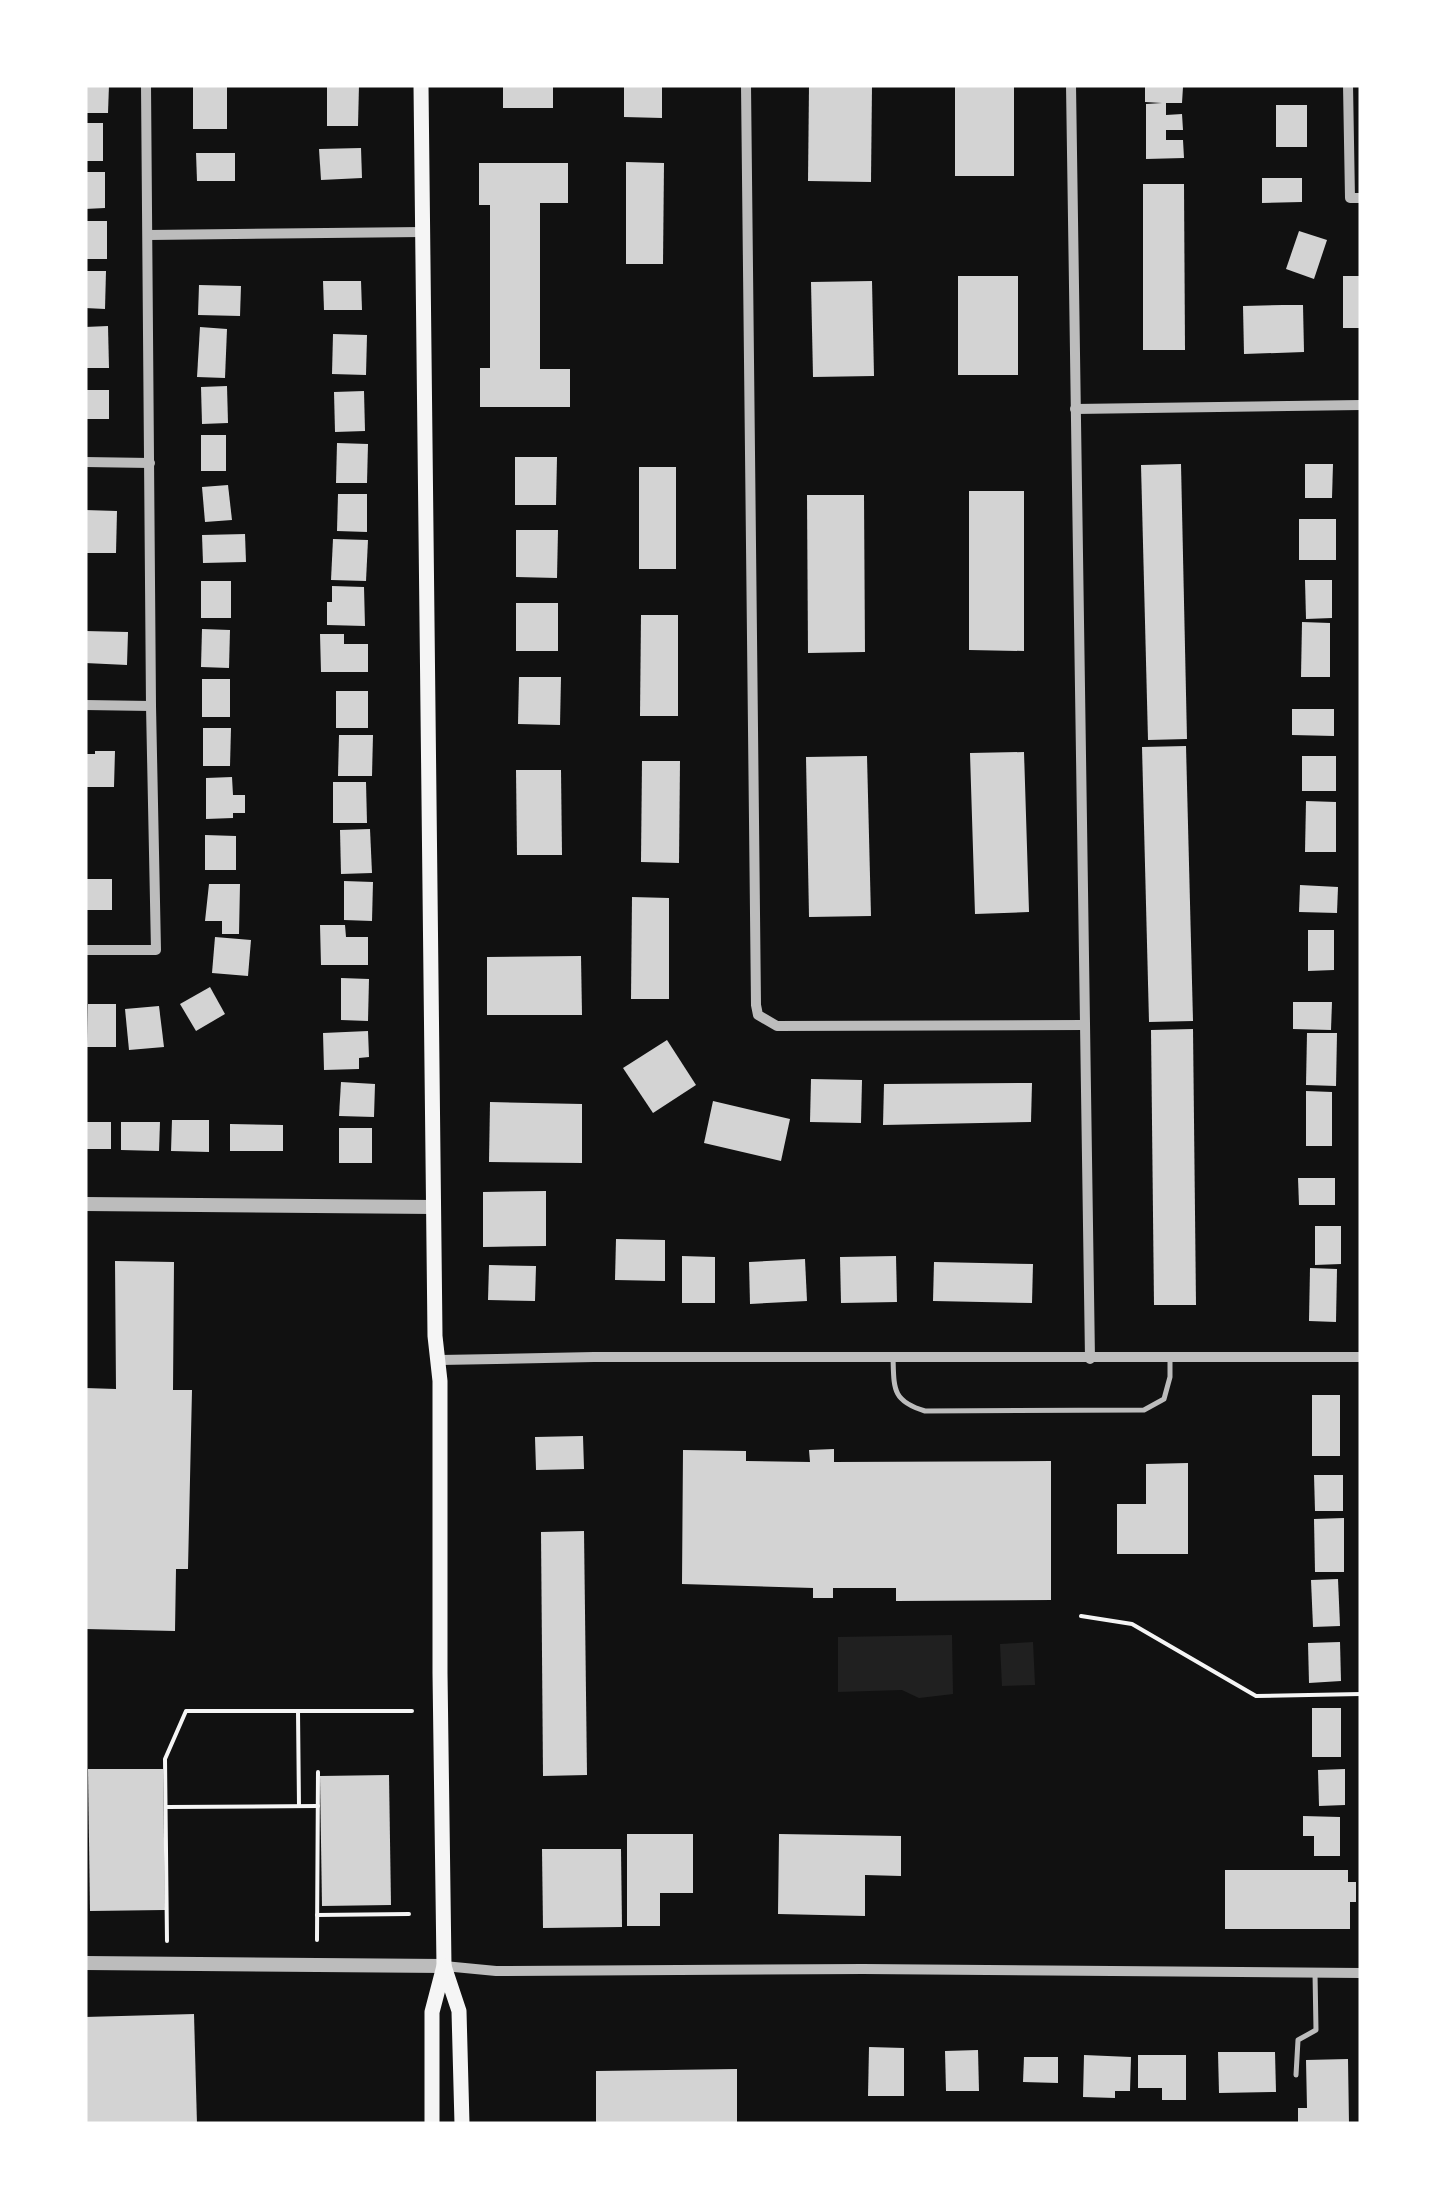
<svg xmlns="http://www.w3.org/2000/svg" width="1446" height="2209" viewBox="0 0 1446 2209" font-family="'Fira Sans',sans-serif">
<rect width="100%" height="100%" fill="#111"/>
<g fill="#202020">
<path d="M952,1635L953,1694L919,1698L902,1690L838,1692V1637Z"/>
<path d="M1033,1642L1035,1685L1002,1686L1000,1644Z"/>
</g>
<g fill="#d3d3d3">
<path d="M85,85H109L108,113H85Z"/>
<path d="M327,85H359L358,126H327Z"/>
<rect x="503" y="85" width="50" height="23"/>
<path d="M624,85H662V118L624,117Z"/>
<path d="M809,85H872L871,182L808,181Z"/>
<rect x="955" y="85" width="59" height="91"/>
<path d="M1145,85L1183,87L1182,103H1166V115L1182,114L1183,130H1166V140H1183L1184,158L1146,159V104L1162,103L1145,102Z"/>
<rect x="193" y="86" width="34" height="43"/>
<rect x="1276" y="105" width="31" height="42"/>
<rect x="85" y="123" width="18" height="38"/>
<path d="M361,148L362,178L321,180L319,149Z"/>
<path d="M196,153H235V181H197Z"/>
<path d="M626,162L664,163L663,264H626Z"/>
<path d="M479,163H568V203H540V369H570V407H480V368H490V205H479Z"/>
<path d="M85,172H105V208L85,209Z"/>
<path d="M1262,178H1302V202L1262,203Z"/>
<path d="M1143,184H1184L1185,350H1143Z"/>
<rect x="85" y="221" width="22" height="38"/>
<path d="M1299,231L1327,240L1314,279L1286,269Z"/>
<path d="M85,271H106L105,309L85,308Z"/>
<rect x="958" y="276" width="60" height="99"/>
<rect x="1343" y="276" width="18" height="52"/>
<path d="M323,281H361L362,310H324Z"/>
<path d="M872,281L874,376L813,377L811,282Z"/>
<path d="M199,285L241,286L240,316L198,315Z"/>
<path d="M1283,305H1303L1304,352L1244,354L1243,306Z"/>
<path d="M108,326L109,368H85V327Z"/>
<path d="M200,327L227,329L225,378L197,377Z"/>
<path d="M333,334L367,335L366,375L332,374Z"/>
<path d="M227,386L228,423L202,424L201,387Z"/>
<rect x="85" y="390" width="24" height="29"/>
<path d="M364,391L365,431L335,432L334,392Z"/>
<rect x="201" y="435" width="25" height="36"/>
<path d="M337,443L368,444L367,483H336Z"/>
<path d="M515,457H557L556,505H515Z"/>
<path d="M1181,464L1187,739L1148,740L1141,465Z"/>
<path d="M1305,464H1333L1332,498H1305Z"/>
<rect x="639" y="467" width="37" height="102"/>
<path d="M228,485L232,520L205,522L202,487Z"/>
<path d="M969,491H1024V651L969,650Z"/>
<path d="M338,494H367V532L337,531Z"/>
<path d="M807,495H864L865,652L808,653Z"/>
<path d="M85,510L117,511L116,553H87Z"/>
<rect x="1299" y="519" width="37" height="41"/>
<path d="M516,530H558L557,578L516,577Z"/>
<path d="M245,534L246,562L203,563L202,535Z"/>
<path d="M333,539L368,540L366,581L331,580Z"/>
<path d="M1305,580H1332V618L1306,619Z"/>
<rect x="201" y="581" width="30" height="37"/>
<path d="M332,586L364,587L365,626L327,625V602H332Z"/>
<rect x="516" y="603" width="42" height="48"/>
<path d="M641,615H678V716H640Z"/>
<path d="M1302,622L1330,623V677H1301Z"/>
<path d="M202,629L230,630L229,668L201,667Z"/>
<path d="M85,631L128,632L127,665L85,663Z"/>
<path d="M320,634H344V644H368V672H321Z"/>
<path d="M519,677H561L560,725L518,724Z"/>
<rect x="202" y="679" width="28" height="38"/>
<rect x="336" y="691" width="32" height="37"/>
<path d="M1292,709H1334V736L1292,735Z"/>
<path d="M203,728H231L230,766H203Z"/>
<path d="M339,735H373L372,776H338Z"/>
<path d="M1186,746L1193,1021L1149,1022L1142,747Z"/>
<path d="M95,751H115L114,787H85V754H95Z"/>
<path d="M1024,752L1029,912L975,914L970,753Z"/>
<path d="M867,756L871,916L809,917L806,757Z"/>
<rect x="1302" y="756" width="34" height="35"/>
<path d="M642,761H680L679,863L641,862Z"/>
<path d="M516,770H561L562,855H517Z"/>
<path d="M232,777L233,795H245V813H233V818L206,819V778Z"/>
<path d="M333,782H366L367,823H333Z"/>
<path d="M1306,801L1336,802V852H1305Z"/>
<path d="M370,829L372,873L341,874L340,830Z"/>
<path d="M205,835L236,836V870H205Z"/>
<rect x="85" y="879" width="27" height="31"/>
<path d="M344,881L373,882L372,921L344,920Z"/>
<path d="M209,884H240L239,934H222V921H205Z"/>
<path d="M1300,885L1338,887L1337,913L1299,912Z"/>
<path d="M632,897L669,898V999H631Z"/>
<path d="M320,925H345L346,937H368V965H321Z"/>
<path d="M1308,930H1334V970L1308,971Z"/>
<path d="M215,937L251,940L248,976L212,973Z"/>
<path d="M581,956L582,1015H487V957Z"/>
<path d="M341,978L369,979L368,1021L341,1020Z"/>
<path d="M210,987L225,1014L196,1031L180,1004Z"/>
<path d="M1293,1002H1332L1331,1030L1293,1029Z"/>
<path d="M88,1004H116V1047H87Z"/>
<path d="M159,1006L164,1047L129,1050L125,1009Z"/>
<path d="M1193,1029L1196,1305H1154L1151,1030Z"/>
<path d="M368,1031L369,1057L359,1058V1069L324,1070L323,1033Z"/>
<path d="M1307,1033H1337L1336,1086L1306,1085Z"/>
<path d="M667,1040L696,1085L653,1113L623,1068Z"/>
<path d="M811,1079L862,1080L861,1123L810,1122Z"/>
<path d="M341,1082L375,1084L374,1117L339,1116Z"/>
<path d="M1032,1083L1031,1122L883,1125L884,1084Z"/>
<path d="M1306,1091L1332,1092V1146H1306Z"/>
<path d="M713,1101L790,1119L781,1161L704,1143Z"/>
<path d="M490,1102L582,1104V1163L489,1162Z"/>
<path d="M172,1120H209V1152L171,1151Z"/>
<rect x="85" y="1122" width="26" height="27"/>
<path d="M121,1122H160L159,1151L121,1150Z"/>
<path d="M230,1124L283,1125V1151H230Z"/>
<rect x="339" y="1128" width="33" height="35"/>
<path d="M1298,1178H1335V1205H1299Z"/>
<path d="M546,1191V1246L483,1247V1192Z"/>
<path d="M1315,1226H1341V1264L1315,1265Z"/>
<path d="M616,1239L665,1240V1281L615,1280Z"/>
<path d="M682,1256L715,1257V1303H682Z"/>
<path d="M896,1256L897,1302L841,1303L840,1257Z"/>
<path d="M805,1259L807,1301L750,1304L749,1262Z"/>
<path d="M115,1261L174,1262L173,1390H192L188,1569H176L175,1631L85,1629V1388L116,1389Z"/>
<path d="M934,1262L1033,1264L1032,1303L933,1301Z"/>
<path d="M489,1265L536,1266L535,1301L488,1300Z"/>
<path d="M1310,1268L1337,1269L1336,1322L1309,1321Z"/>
<rect x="1312" y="1395" width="28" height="61"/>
<path d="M583,1436L584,1469L536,1470L535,1437Z"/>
<path d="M834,1449V1462L1051,1461V1600L896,1601V1588H833V1598H813V1588L682,1584L683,1450L746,1451V1461L810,1462L809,1450Z"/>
<path d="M1188,1463V1554H1117V1504H1146V1464Z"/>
<path d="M1314,1475H1343V1511H1315Z"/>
<path d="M1344,1518V1572H1315L1314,1519Z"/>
<path d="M584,1531L587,1775L543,1776L541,1532Z"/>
<path d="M1338,1579L1340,1626L1313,1627L1311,1580Z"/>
<path d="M1340,1642L1341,1681L1309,1683L1308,1643Z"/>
<rect x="1312" y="1708" width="29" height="49"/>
<path d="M88,1769H163L165,1910L90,1911Z"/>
<path d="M1345,1769V1805L1319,1806L1318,1770Z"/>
<path d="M389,1775L391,1905L322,1906L320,1776Z"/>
<path d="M1303,1816L1340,1817V1856H1314V1836H1303Z"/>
<path d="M627,1834H693V1893H660V1926H627Z"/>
<path d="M779,1834L901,1836V1876L865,1875V1916L778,1914Z"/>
<path d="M542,1849H621L622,1927L543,1928Z"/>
<path d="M1225,1870H1348V1882H1356V1902H1350V1929H1225Z"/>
<path d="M194,2014L197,2124H85V2017Z"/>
<path d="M869,2047L904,2048V2096H868Z"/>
<path d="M978,2050L979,2091H946L945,2051Z"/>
<path d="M1218,2052H1275L1276,2092L1219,2093Z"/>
<path d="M1084,2055L1131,2057L1130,2091H1115V2098L1083,2097Z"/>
<path d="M1138,2055H1186V2100H1162V2088H1138Z"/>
<path d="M1024,2057H1058V2083L1023,2082Z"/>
<path d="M1348,2059L1349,2124H1298V2108H1307L1306,2060Z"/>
<path d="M737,2069V2124H596V2071Z"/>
</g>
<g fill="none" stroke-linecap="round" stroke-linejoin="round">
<g stroke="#f5f5f5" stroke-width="4">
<path d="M1081,1616L1132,1624L1256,1696L1361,1694"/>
<path d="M298,1711L299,1806"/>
<path d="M167,1807L318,1806"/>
<path d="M317,1915L409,1914"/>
<path d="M317,1940L318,1772"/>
<path d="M167,1941L165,1759L186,1711H412"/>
</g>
<g stroke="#bcbcbc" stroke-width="5">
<path d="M893,1357C894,1389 892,1401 925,1411L1144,1410L1164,1399L1170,1377V1358"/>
<path d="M1296,2075L1298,2040L1316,2030L1315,1973"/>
</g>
<g stroke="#bcbcbc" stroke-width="10">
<path d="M746,85L756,1005L758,1015L777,1026L1085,1025"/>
<path d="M1071,85L1090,1359"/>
<path d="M1348,85L1350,198H1361"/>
<path d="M149,235L423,232"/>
<path d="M1075,409L1361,405"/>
<path d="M85,462L150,463"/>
<path d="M85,705L151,706"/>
<path d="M85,950H156L151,706L146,85"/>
<path d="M440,1360L594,1357H1361"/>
<path d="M444,1966L496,1971L863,1969L1361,1973"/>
</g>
<g stroke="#bcbcbc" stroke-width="14">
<path d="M85,1204L434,1207"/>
<path d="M85,1963L444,1966"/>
</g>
<g stroke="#f5f5f5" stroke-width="15">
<path d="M421,85L435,1336L440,1381V1673L444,1966L432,2012V2124"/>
<path d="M444,1966L459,2011L462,2124"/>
</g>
</g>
<rect width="1446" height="2209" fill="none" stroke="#ffffff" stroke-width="175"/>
</svg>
